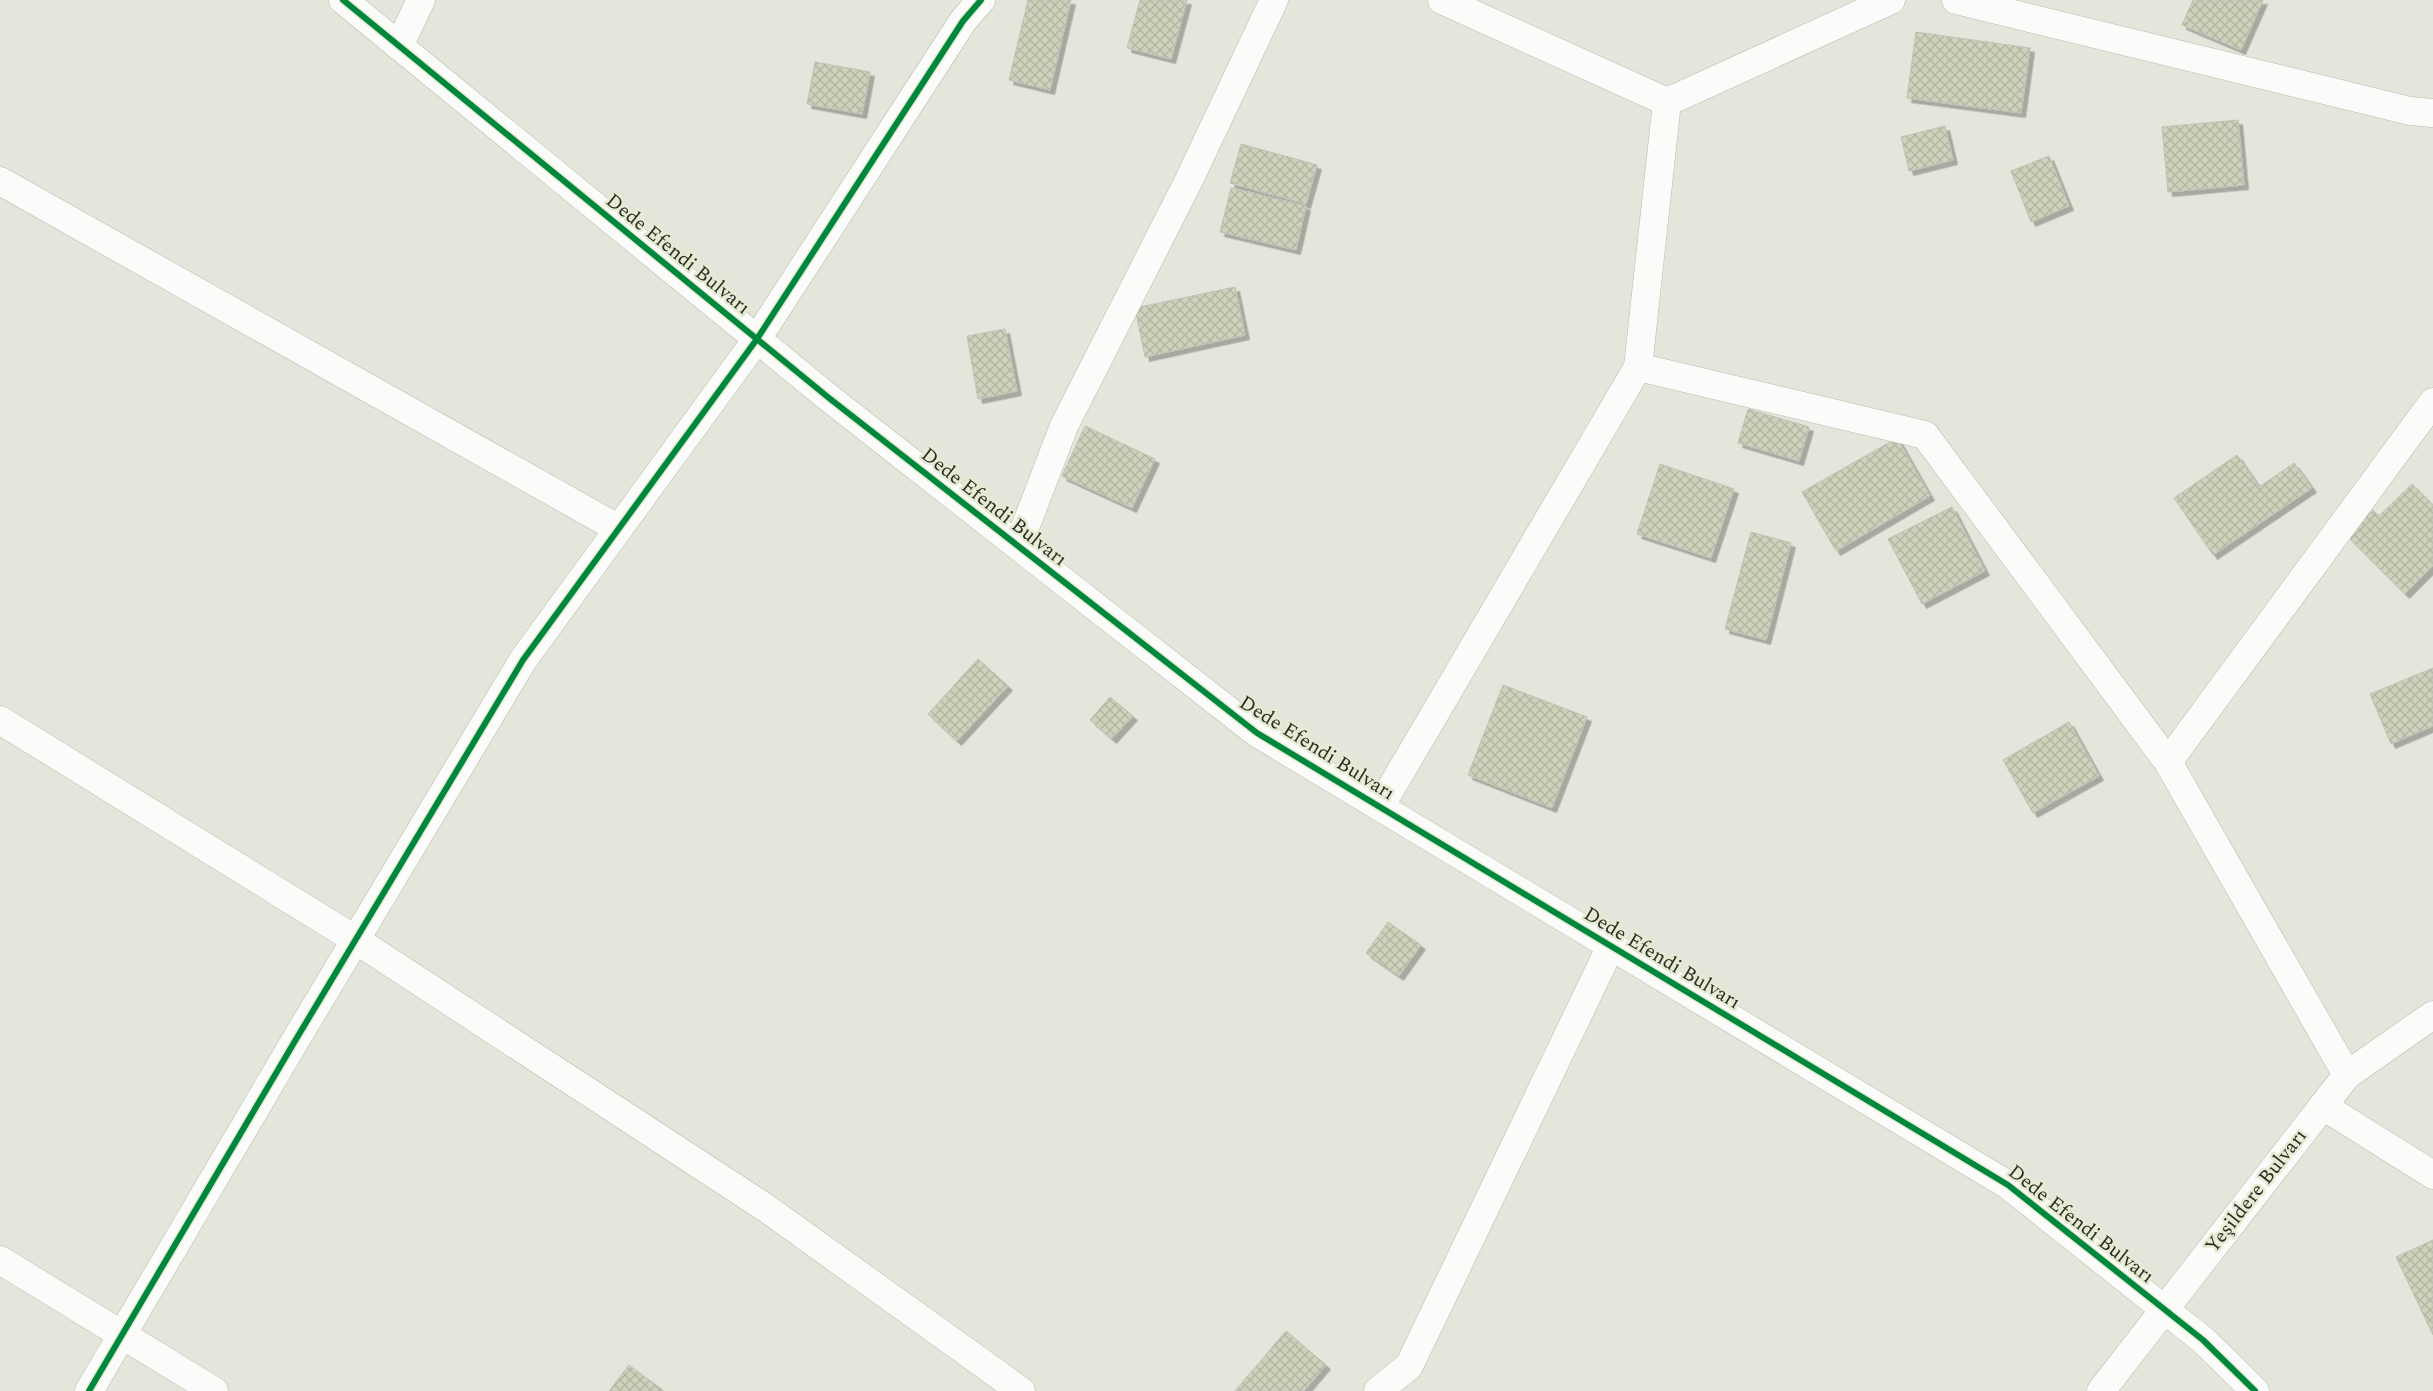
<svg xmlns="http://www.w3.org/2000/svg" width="2433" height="1391" viewBox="0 0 2433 1391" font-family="Spectral,serif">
<defs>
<pattern id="building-cross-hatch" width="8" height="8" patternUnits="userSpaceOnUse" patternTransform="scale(1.25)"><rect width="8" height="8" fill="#cdd2bb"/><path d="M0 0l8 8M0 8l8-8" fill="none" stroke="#b0b5a1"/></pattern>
<filter id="shadow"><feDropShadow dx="4.5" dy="4.5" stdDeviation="0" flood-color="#0004"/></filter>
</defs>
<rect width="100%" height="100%" fill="#e3e6da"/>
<g fill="url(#building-cross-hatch)" stroke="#bfc1b7" filter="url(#shadow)">
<path d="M1028,0H1071L1050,90L1009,80Z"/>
<path d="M1140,0H1187L1171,59L1127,48Z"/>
<path d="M2193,0H2263L2241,50L2182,25Z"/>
<path d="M1916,32L2030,48L2021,113L1907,98Z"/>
<path d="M815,62L870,72L862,114L807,104Z"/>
<path d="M2238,120L2244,185L2168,192L2162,127Z"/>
<path d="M1945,126L1953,160L1909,171L1901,137Z"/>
<path d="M1241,144L1317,165L1306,204L1230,183Z"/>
<path d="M2049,156L2069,206L2031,222L2011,171Z"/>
<path d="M1231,188L1306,206L1296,250L1220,232Z"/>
<path d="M1235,287L1245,335L1145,357L1135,308Z"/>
<path d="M1005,329L1017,391L978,399L967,336Z"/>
<path d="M1748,409L1809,427L1799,461L1738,443Z"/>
<path d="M1085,426L1155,459L1132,508L1062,476Z"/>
<path d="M1897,438L1930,496L1836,551L1802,492Z"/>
<path d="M2237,455L2259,487L2294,463L2312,488L2213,555L2174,498Z"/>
<path d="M1660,464L1734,489L1711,558L1637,534Z"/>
<path d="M2412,484L2433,505V566L2405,594L2347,536L2373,510L2379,516Z"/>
<path d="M1952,507L1985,571L1922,604L1888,539Z"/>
<path d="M1751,532L1791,543L1766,640L1725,629Z"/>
<path d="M978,659L1008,686L957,741L928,714Z"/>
<path d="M2433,668V726L2391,744L2370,694Z"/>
<path d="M1503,685L1587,717L1552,808L1468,775Z"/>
<path d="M1110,697L1133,716L1112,739L1090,720Z"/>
<path d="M2069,722L2099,776L2033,813L2003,760Z"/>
<path d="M1388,922L1421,945L1399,976L1366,953Z"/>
<path d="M2433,1240V1335L2396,1257Z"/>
<path d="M1286,1331L1326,1365L1304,1391H1235Z"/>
<path d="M629,1365L664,1391H609Z"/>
</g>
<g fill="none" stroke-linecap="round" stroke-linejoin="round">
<g stroke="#b8bbb1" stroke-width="29">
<g id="minor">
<path d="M1956,0L2410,111L2433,113"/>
<path d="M399,46L421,0"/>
<path d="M1667,102L1891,0"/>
<path d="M0,181L619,529"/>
<path d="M1638,367L1925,435L2168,762L2347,1075"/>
<path d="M1018,546L1064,426L1189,180L1274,0"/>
<path d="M0,720L356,940L766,1208L1021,1391"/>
<path d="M2168,762L2433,402"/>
<path d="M1380,807L1638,367L1667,102L1442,0"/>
<path d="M2323,1106L2433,1175"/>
<path d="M0,1260L214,1391"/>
<path d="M89,1391L295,1041L523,660L757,339L963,21L981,0"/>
<path d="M1378,1391L1409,1366L1611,946"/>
</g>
</g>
<g stroke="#b8bbb1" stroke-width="29">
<g id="tertiary">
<path d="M343,0L829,398L1257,733L2008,1185L2203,1340L2255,1391"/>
<path d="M2101,1391L2347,1075L2433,1015"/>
</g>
</g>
<use href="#minor" stroke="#fbfbf9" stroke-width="28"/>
<use href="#tertiary" stroke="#fbfbf9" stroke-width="28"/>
<g stroke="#e6ecd4" stroke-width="9">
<g id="cycleway">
<path d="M343,0L829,398L1257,733L2008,1185L2203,1340L2255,1391"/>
<path d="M89,1391L295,1041L523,660L757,339L963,21L981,0"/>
</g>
</g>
<use href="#cycleway" stroke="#00873e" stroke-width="6"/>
</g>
<g text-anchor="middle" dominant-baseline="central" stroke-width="5" stroke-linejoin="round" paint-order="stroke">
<g font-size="20" fill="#2b2d24" stroke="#e6ecd4">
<text transform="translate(678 254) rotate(39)">Dede Efendi Bulvarı</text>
<text transform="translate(994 507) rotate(38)">Dede Efendi Bulvarı</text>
<text transform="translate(1317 748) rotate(32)">Dede Efendi Bulvarı</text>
<text transform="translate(1662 958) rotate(31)">Dede Efendi Bulvarı</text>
<text transform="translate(2256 1191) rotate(-52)">Yeşildere Bulvarı</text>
<text transform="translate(2081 1224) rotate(38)">Dede Efendi Bulvarı</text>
</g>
</g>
</svg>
